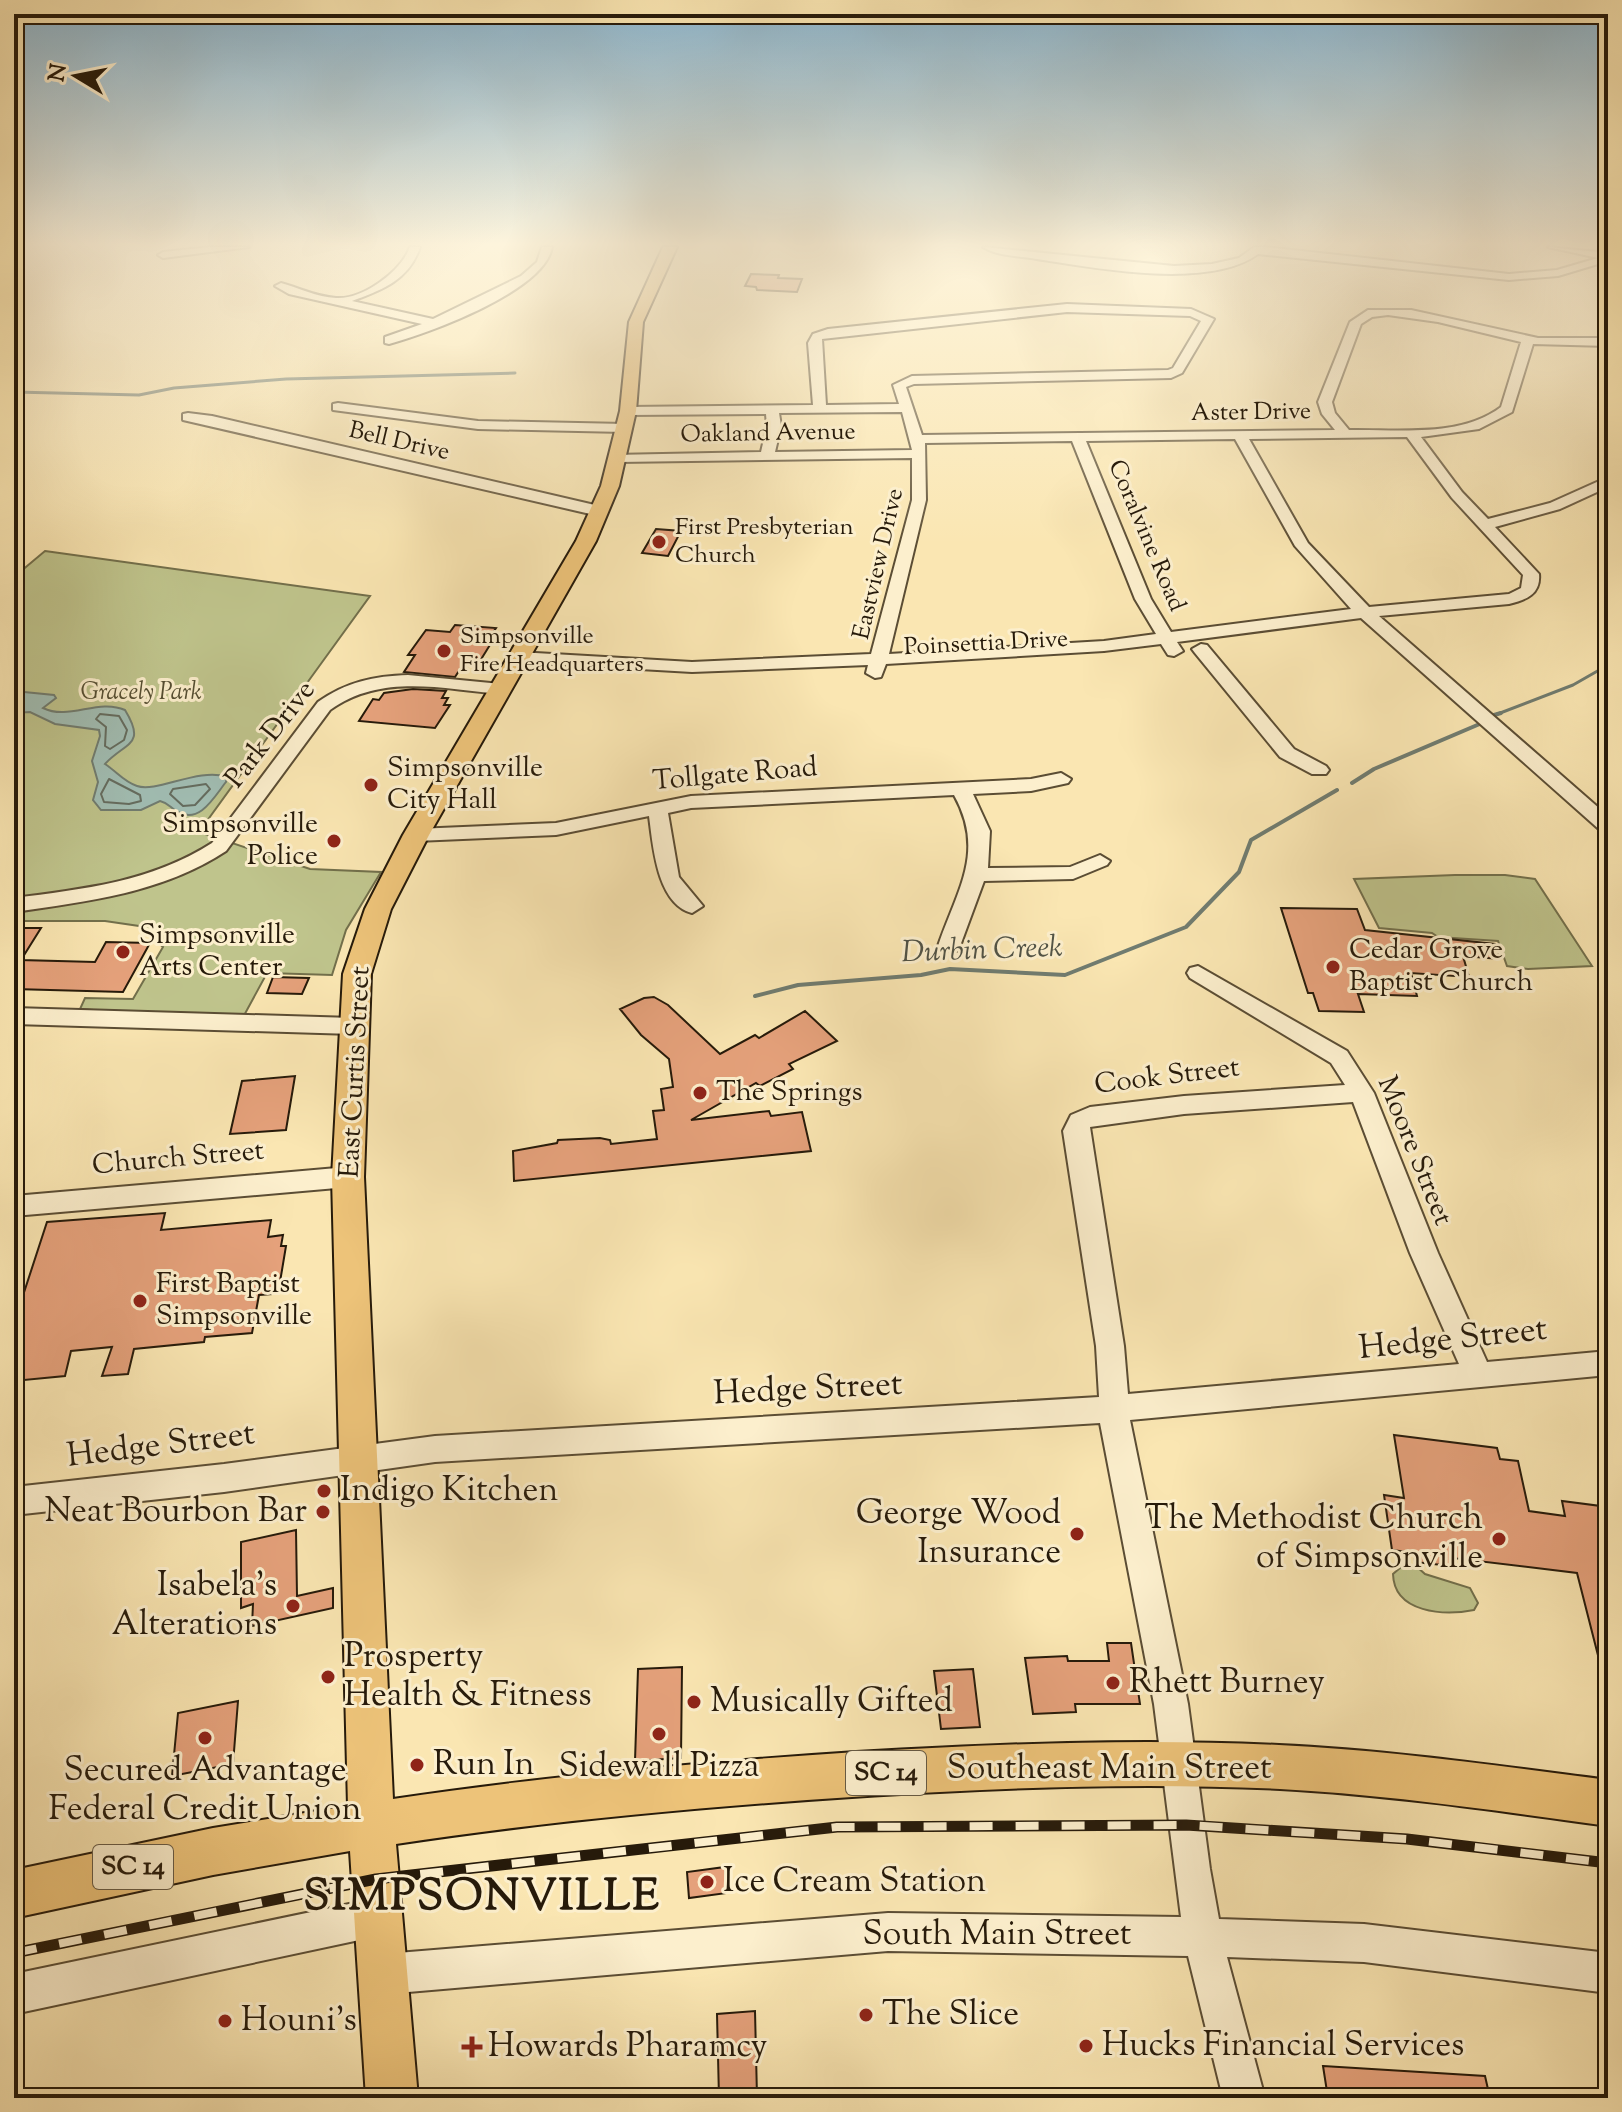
<svg xmlns="http://www.w3.org/2000/svg" width="1622" height="2112" viewBox="0 0 1622 2112" font-family="'Sorts Mill Goudy',serif">
<rect width="100%" height="100%" fill="#fae6b2"/>
<filter id="stains"><feTurbulence type="fractalNoise" baseFrequency=".0025" numOctaves="4"/><feColorMatrix values="0 0 0 0 .2 0 0 0 0 .09 0 0 0 0 .02 0 0 0 .5 -.17"/></filter>
<radialGradient id="worn" r=".72"><stop offset=".6" stop-color="#630" stop-opacity="0"/><stop offset="1" stop-color="#630" stop-opacity=".3"/></radialGradient>
<g fill="#bfc48c" stroke="#726f4b" stroke-width="2">
<path d="M45,551L370,596L199,832L310,869L381,872L346,930L332,975L267,973L241,1021L80,1009L85,998L133,999L163,947L139,926L105,921H14V577Z"/>
<path d="M1455,875H1505L1535,879L1592,966L1528,969L1507,966L1498,941L1438,937L1432,933L1379,928L1354,879Z"/>
<path d="M1416,1566L1425,1574L1470,1588L1478,1603L1474,1610C1444,1616 1394,1613 1393,1574L1400,1568Z"/>
</g>
<path fill="#a1beb4" stroke="#707c70" stroke-width="2" d="M14,691L54,695L56,698L43,708C69,721 98,698 125,710C147,746 125,742 105,764C116,771 124,782 137,786C157,793 199,767 227,777L226,782C214,797 200,824 178,812C170,808 169,803 160,801L141,810H101L93,800L98,782L92,761L100,736L99,730L55,724L30,712L14,713Z"/>
<g fill="none" stroke-linecap="round" stroke-linejoin="round">
<g stroke="#646c5f" stroke-width="2">
<path d="M100,714L119,716L127,730L124,740L110,749L105,746L106,727L96,719Z"/>
<path d="M109,779L140,795L141,801L129,804L104,802L101,794Z"/>
<path d="M206,784L210,789L195,805L183,806L170,794L173,789Z"/>
</g>
<g stroke="#707c70" stroke-width="3">
<path d="M14,392L139,395L174,388L286,379L515,373"/>
<path d="M1495,715L1573,685L1608,665"/>
</g>
<g stroke="#707c70" stroke-width="4">
<path d="M1494,715L1501,713"/>
<path d="M1352,783L1374,769L1482,723"/>
<path d="M755,996L798,985L921,975L950,969L1065,975L1186,927L1239,872L1251,840L1337,790"/>
</g>
</g>
<g fill="#e5a17b" stroke="#261a0a" stroke-width="2">
<path d="M751,274L779,275L778,278L802,279L797,292L757,290L756,287L745,286Z"/>
<path d="M656,529L681,531L668,556L642,553Z"/>
<path d="M455,625L496,628L488,640H493L480,661L466,660L455,677L404,672L415,655H408L426,630L450,632Z"/>
<path d="M413,689L446,691L442,698H448L444,705H450L435,728L359,721L373,699L379,700L384,693Z"/>
<path d="M1281,908L1357,909L1365,930L1495,944L1499,959L1463,956L1469,977L1411,973L1417,996L1358,994L1364,1012L1319,1011L1313,993H1308Z"/>
<path d="M14,928H41L21,960L95,962L106,942L150,943L123,992L14,989Z"/>
<path d="M273,977L309,978L302,994L267,993Z"/>
<path d="M654,997L668,1005L720,1054L755,1035L759,1038L805,1011L837,1041L789,1064L793,1069L760,1086L756,1083L691,1120L769,1111L771,1116L802,1112L811,1151L514,1181L513,1151L557,1143L558,1140L600,1138L610,1140L611,1144L657,1139L653,1111L664,1110L661,1089L673,1087L669,1059L641,1035L620,1009L644,998Z"/>
<path d="M295,1076L286,1130L230,1134L242,1081Z"/>
<path d="M165,1213L161,1230L271,1220L268,1237L283,1235L281,1246H286L280,1282L274,1283L272,1294L259,1295L252,1333L205,1337L204,1342L134,1349L128,1374L102,1376L112,1347L71,1351L65,1376L14,1381V1323L47,1222Z"/>
<path d="M1394,1435L1497,1448L1500,1459L1518,1461L1529,1511L1565,1516L1562,1501L1608,1507V1675H1603L1577,1573L1453,1558L1451,1566L1415,1562L1414,1553L1392,1550L1384,1495L1404,1498Z"/>
<path d="M296,1530L297,1596L333,1588V1608L252,1626L253,1604L241,1608V1542Z"/>
<path d="M1107,1643H1131L1140,1704H1075L1076,1712L1033,1714L1025,1658L1067,1656L1068,1661H1109Z"/>
<path d="M682,1667L681,1758L635,1761L638,1669Z"/>
<path d="M973,1669L980,1727L941,1729L934,1671Z"/>
<path d="M238,1701L233,1764L172,1776L178,1713Z"/>
<path d="M725,1867L727,1893L689,1898L687,1872Z"/>
<path d="M755,2011L757,2097L719,2098L717,2014Z"/>
<path d="M1323,2066L1485,2076L1490,2098H1328Z"/>
</g>
<g fill="none" stroke-linecap="round" stroke-linejoin="round">
<g stroke="#5b4d34" stroke-width="4">
<g id="minor">
<path d="M210,247H249L163,258L158,255L163,252Z"/>
<path d="M410,247H420C409,280 382,290 352,301L433,319L521,276L537,262L542,247H552C545,291 429,333 389,344L385,343V337L422,324L289,294L275,286L281,283C299,288 317,297 336,298C362,300 401,272 410,247Z"/>
<path d="M983,247L1174,266L1212,264L1239,258L1254,247H1266L1509,274L1557,270L1598,258L1548,247L1608,253V261L1558,276L1509,280L1258,254C1209,290 1095,268 1037,259C1020,256 997,256 983,247Z"/>
<path d="M1067,304L1191,309L1214,319L1182,373L1171,378L914,384L906,387L922,435L1335,430L1322,414L1318,402L1350,322L1368,310H1411L1538,338H1608V346L1533,344L1512,412L1479,429L1421,437L1462,492L1488,519L1550,503L1608,477V487L1560,509L1495,527L1539,574C1541,594 1526,600 1509,604L1379,616L1608,816V833L1601,831L1361,618L1177,642L1183,651L1174,656L1168,655L1161,644L1104,651L886,664L881,677L875,678L866,673L868,665L692,672L518,662L509,657L518,652L692,662L871,654L912,500V458L618,462L611,458L613,455L761,452L767,426L766,414L628,415L621,411L628,407L813,405L808,343L813,334L828,329ZM1067,312L1190,316L1201,321L1173,368L1168,370L912,376L893,385L899,404L826,405L822,339ZM1388,315L1438,322L1521,342L1501,407C1460,438 1398,429 1349,430L1335,413L1332,402L1361,324L1372,317ZM902,412L912,450L775,452L781,426L779,413ZM1407,437L1452,498L1523,575L1521,588L1509,594L1369,607L1308,543L1249,439ZM1235,439L1295,546L1351,609L1171,632L1151,599L1086,441ZM1072,441L1135,599L1156,634L1104,641L889,654L926,500L925,443Z"/>
<path d="M338,403L478,421L625,424L632,428L625,432L478,429L333,410V404Z"/>
<path d="M188,413L212,416L599,506L607,511L599,516L183,420V414Z"/>
<path d="M1201,644L1207,645L1294,749L1326,766L1329,770L1326,774H1312L1280,757L1195,653L1192,649Z"/>
<path d="M408,675L501,684L510,689L501,694C442,689 381,673 330,710L226,851C162,893 89,901 14,912V898C84,889 151,882 212,843L318,702C346,682 374,676 408,675Z"/>
<path d="M1061,773L1071,779L1068,783L1031,791L973,794L990,831L988,868L1070,867L1100,855L1110,861L1107,865L1073,879L984,881L960,946L957,951H941L938,946C957,890 986,852 954,795L691,808L668,813L679,877L703,906L692,913C657,904 653,846 649,816L556,835L416,841L406,835L416,829L556,823L691,796L1031,779Z"/>
<path d="M1198,966L1347,1051L1374,1093L1438,1253L1487,1362L1608,1351V1375L1130,1420L1188,1704L1210,1869L1219,1919L1364,1924L1608,1953V1993L1364,1962L1227,1957L1265,2098H1223L1188,1956L888,1951L385,1994L371,1988L365,1974L371,1960L385,1954L888,1913L1181,1917L1154,1704L1100,1423L435,1462L224,1492L14,1515V1487L224,1464L435,1436L1099,1397L1096,1346L1063,1131L1071,1115L1090,1107L1184,1096L1345,1085L1331,1063L1190,978L1187,973L1190,968ZM1353,1102L1410,1253L1459,1364L1128,1394L1124,1346L1090,1127L1184,1114Z"/>
<path d="M14,1008L353,1018L361,1020L365,1026L361,1032L353,1034L14,1024Z"/>
<path d="M348,1167L357,1170L361,1177L357,1184L348,1187L14,1216V1196Z"/>
<path d="M378,1898L391,1904L397,1917L391,1930L378,1936L14,2014V1974Z"/>
</g>
</g>
<g stroke="#261a0a" stroke-width="4">
<path id="major" d="M663,247H677L643,322L636,411L619,486L596,541L429,835L391,909L371,974L364,1177L393,1799C546,1776 701,1762 856,1752C997,1744 1138,1738 1279,1745C1389,1750 1499,1766 1608,1780V1826C1499,1811 1390,1795 1280,1789C1137,1782 994,1788 852,1797C700,1807 547,1821 396,1844L418,2098H366L350,1851L213,1875L14,1918V1870L213,1828L348,1806L332,1177L343,974L365,909L403,835L576,541L601,486L620,411L629,322Z"/>
</g>
<use href="#minor" fill="#fcefcd" fill-rule="evenodd"/>
<use href="#major" fill="#edc379" fill-rule="evenodd"/>
<g stroke="#261a0a" stroke-width="11">
<path id="rail" d="M14,1953L376,1879L837,1827L1186,1825L1407,1839L1608,1863"/>
</g>
<use href="#rail" stroke="#fcefcd" stroke-width="8" stroke-dasharray="23" stroke-linecap="butt"/>
</g>
<linearGradient id="sky" x2="0" y2="1"><stop stop-color="#8bb8d3"/><stop offset="0.45" stop-color="#fdf4dc"/><stop offset="1" stop-color="#fdf4dc" stop-opacity="0"/></linearGradient>
<rect width="1622" height="543" fill="url(#sky)"/>
<g fill="#8f2418" stroke="#fcefcd" stroke-width="3">
<circle cx="659" cy="542" r="8"/>
<circle cx="444" cy="651" r="8"/>
<circle cx="371" cy="785" r="8"/>
<circle cx="334" cy="841" r="8"/>
<circle cx="123" cy="952" r="8"/>
<circle cx="1333" cy="967" r="8"/>
<circle cx="700" cy="1093" r="8"/>
<circle cx="140" cy="1301" r="8"/>
<circle cx="324" cy="1491" r="8"/>
<circle cx="323" cy="1512" r="8"/>
<circle cx="1077" cy="1534" r="8"/>
<circle cx="1499" cy="1539" r="8"/>
<circle cx="293" cy="1606" r="8"/>
<circle cx="328" cy="1677" r="8"/>
<circle cx="1113" cy="1683" r="8"/>
<circle cx="694" cy="1702" r="8"/>
<circle cx="659" cy="1734" r="8"/>
<circle cx="205" cy="1738" r="8"/>
<circle cx="417" cy="1765" r="8"/>
<circle cx="707" cy="1882" r="8"/>
<circle cx="866" cy="2015" r="8"/>
<circle cx="225" cy="2021" r="8"/>
<circle cx="1086" cy="2046" r="8"/>
<path d="M468 2035h8v8h8v8h-8v8h-8v-8h-8v-8h8z"/>
</g>
<g text-anchor="middle" dominant-baseline="central" stroke-width="6" stroke-linejoin="round" paint-order="stroke">
<g font-size="24" fill="#261a0a" stroke="#fcefcd">
<text transform="translate(1251 413) rotate(-1)">Aster Drive</text>
<text transform="translate(768 434) rotate(-1)">Oakland Avenue</text>
<text transform="translate(399 442) rotate(13)">Bell Drive</text>
<text transform="translate(1146 536) rotate(67)">Coralvine Road</text>
<text transform="translate(879 564) rotate(-77)">Eastview Drive</text>
<text transform="translate(986 644) rotate(-3)">Poinsettia Drive</text>
</g>
<g font-size="24" fill="#261a0a" stroke="#fcefcd" text-anchor="start">
<text x="675" y="528">First Presbyterian<tspan x="675" dy="28">Church</tspan></text>
<text x="460" y="637">Simpsonville<tspan x="460" dy="28">Fire Headquarters</tspan></text>
</g>
<g font-size="24" font-style="italic" fill="#544d31" stroke="#fcefcd">
<text x="141" y="693">Gracely Park</text>
</g>
<g fill="#fcefcd" stroke="#665a44" stroke-width="2">
<rect x="846" y="1751" width="80" height="44" rx="6"/>
<rect x="93" y="1845" width="80" height="44" rx="6"/>
</g>
<g font-size="26" font-weight="bold" fill="#261a0a">
<text x="886" y="1773">SC 14</text>
<text x="133" y="1867">SC 14</text>
</g>
<g font-size="28" fill="#261a0a" stroke="#fcefcd">
<text transform="translate(271 735) rotate(-52)">Park Drive</text>
<text transform="translate(735 775) rotate(-5)">Tollgate Road</text>
<text transform="translate(356 1072) rotate(-87)">East Curtis Street</text>
<text transform="translate(1167 1077) rotate(-7)">Cook Street</text>
<text transform="translate(1414 1151) rotate(68)">Moore Street</text>
<text transform="translate(178 1159) rotate(-5)">Church Street</text>
</g>
<g font-size="28" fill="#261a0a" stroke="#fcefcd" text-anchor="start">
<text x="387" y="769">Simpsonville<tspan x="387" dy="32">City Hall</tspan></text>
<text x="318" y="825" text-anchor="end">Simpsonville<tspan x="318" dy="32">Police</tspan></text>
<text x="139" y="936">Simpsonville<tspan x="139" dy="32">Arts Center</tspan></text>
<text x="1349" y="951">Cedar Grove<tspan x="1349" dy="32">Baptist Church</tspan></text>
<text x="716" y="1093">The Springs</text>
<text x="156" y="1285">First Baptist<tspan x="156" dy="32">Simpsonville</tspan></text>
</g>
<g font-size="30" font-style="italic" fill="#515346" stroke="#fcefcd">
<text transform="translate(982 951) rotate(-2)">Durbin Creek</text>
</g>
<g font-size="34" fill="#261a0a" stroke="#fcefcd">
<text transform="translate(1453 1340) rotate(-6)">Hedge Street</text>
<text transform="translate(808 1390) rotate(-3)">Hedge Street</text>
<text transform="translate(161 1446) rotate(-7)">Hedge Street</text>
<text x="1109" y="1769">Southeast Main Street</text>
<text x="997" y="1935">South Main Street</text>
</g>
<g font-size="34" fill="#261a0a" stroke="#fcefcd" text-anchor="start">
<text x="340" y="1491">Indigo Kitchen</text>
<text x="307" y="1512" text-anchor="end">Neat Bourbon Bar</text>
<text x="1061" y="1514" text-anchor="end">George Wood<tspan x="1061" dy="39">Insurance</tspan></text>
<text x="1483" y="1519" text-anchor="end">The Methodist Church<tspan x="1483" dy="39">of Simpsonville</tspan></text>
<text x="277" y="1586" text-anchor="end">Isabela's<tspan x="277" dy="39">Alterations</tspan></text>
<text x="344" y="1657">Prosperty<tspan x="344" dy="39">Health &amp; Fitness</tspan></text>
<text x="1129" y="1683">Rhett Burney</text>
<text x="710" y="1702">Musically Gifted</text>
<text x="433" y="1765">Run In</text>
<text x="659" y="1767" text-anchor="middle">Sidewall Pizza</text>
<text x="205" y="1771" text-anchor="middle">Secured Advantage<tspan x="205" dy="39">Federal Credit Union</tspan></text>
<text x="723" y="1882">Ice Cream Station</text>
<text x="882" y="2015">The Slice</text>
<text x="241" y="2021">Houni's</text>
<text x="1102" y="2046">Hucks Financial Services</text>
<text x="488" y="2047">Howards Pharamcy</text>
</g>
<g font-size="44" font-weight="bold" letter-spacing="2" fill="#261a0a" stroke="#fcefcd">
<text x="482" y="1898">SIMPSONVILLE</text>
</g>
</g>
<rect width="1622" height="2112" fill="none" stroke="#fae6b2" stroke-width="48"/>
<rect x="16" y="16" width="1590" height="2080" fill="none" stroke="#261a0a" stroke-width="4"/>
<rect x="24" y="24" width="1574" height="2064" fill="none" stroke="#261a0a" stroke-width="2"/>
<g transform="translate(76 76) rotate(280)" stroke="#fcefcd" stroke-width="6" paint-order="stroke">
<path d="M0-6L14 30L0 20L-14 30Z" fill="#261a0a"/>
<text y="-12" font-size="22" font-weight="bold" text-anchor="middle" fill="#261a0a">N</text>
</g>
<rect width="100%" height="100%" filter="url(#stains)"/>
<rect width="100%" height="100%" fill="url(#worn)"/>
</svg>
